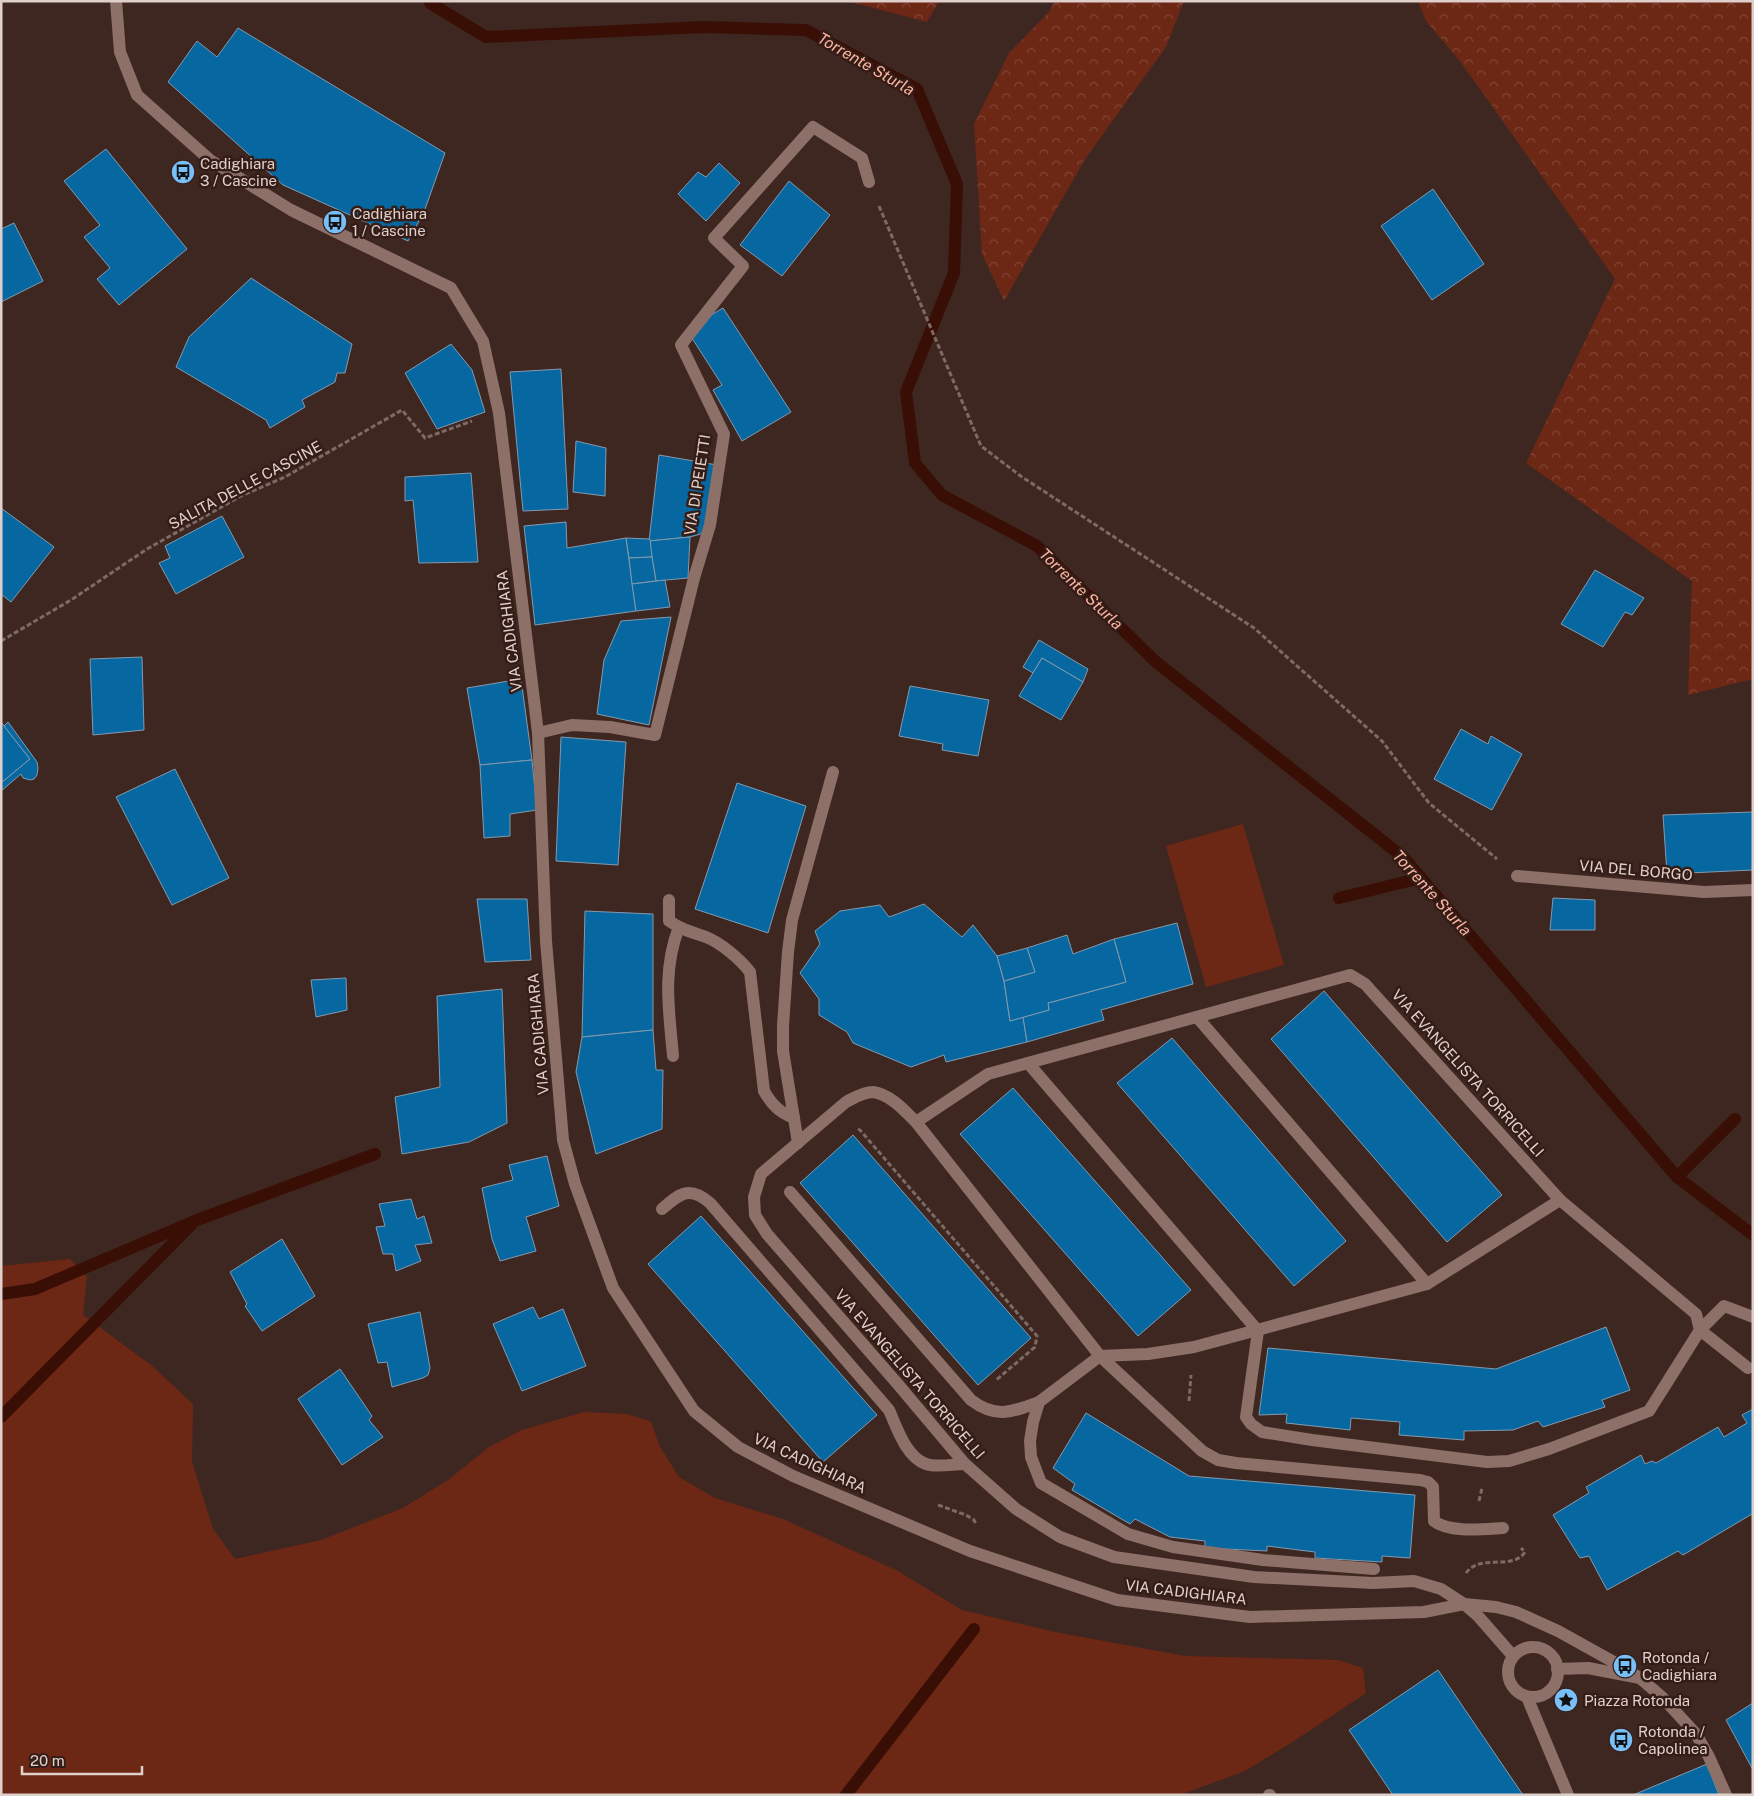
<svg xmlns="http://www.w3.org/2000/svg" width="1754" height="1796" viewBox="0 0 1754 1796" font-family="'Public Sans',sans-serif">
<defs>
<pattern id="forest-crowns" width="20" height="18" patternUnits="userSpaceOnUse" patternTransform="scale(1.25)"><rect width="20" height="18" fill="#6d2715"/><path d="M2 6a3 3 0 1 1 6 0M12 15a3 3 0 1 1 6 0" fill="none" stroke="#824536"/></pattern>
</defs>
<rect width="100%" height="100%" fill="#3f2721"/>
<g fill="#6d2715">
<path d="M1243,824L1284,965L1206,987L1166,846Z"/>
<path d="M70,1259L87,1277L83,1315L151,1365L193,1404L192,1462L213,1529L235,1559L321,1540L403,1508L448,1480L489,1447L522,1430L584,1412L626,1414L651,1421L660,1447L679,1477L715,1498L783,1519L896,1570L962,1610L1055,1632L1185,1656L1338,1660L1363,1668L1366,1693L1291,1743L1245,1771L1180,1795H1V1266Z"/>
</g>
<g fill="url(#forest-crowns)">
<path d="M847,1H939L927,22Z"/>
<path d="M1055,1H1184L1166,47L1085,159L1004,301L982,254L974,124L1009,53L1049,12Z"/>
<path d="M1418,1H1753V679L1688,695L1692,581L1526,463L1615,279L1460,61L1426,21Z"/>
</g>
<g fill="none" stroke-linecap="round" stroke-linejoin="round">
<g stroke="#390e04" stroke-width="12">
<path d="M430,1V3L486,37L704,27L806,30L917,89L957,184L954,273L906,392L915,463L942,495L1037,546L1156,662L1403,857L1677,1177L1753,1235"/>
<path d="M1339,898L1421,878"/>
<path d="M1677,1177L1735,1119"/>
<path d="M1,1294L35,1289L197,1220L375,1154"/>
<path d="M1,1417L191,1225"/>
<path d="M846,1795L974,1629"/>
</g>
</g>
<g fill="#0768a1" stroke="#839aae">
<path d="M238,28L445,153L424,212L408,241L283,185L168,82L197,41L217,57Z"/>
<path d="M106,149L187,249L119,305L97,279L110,268L84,237L100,225L64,181Z"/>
<path d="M719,163L740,183L706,221L678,194L698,172L706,177Z"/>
<path d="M789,181L830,215L782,276L740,245Z"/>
<path d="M1433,189L1484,264L1432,300L1381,226Z"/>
<path d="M14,223L43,281L1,302V229Z"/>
<path d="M251,278L352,344L345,373H337L335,382L302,400L305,407L270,428L266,420L176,367L189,337Z"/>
<path d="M723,308L791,412L742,441L713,390L722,385L690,335L701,321Z"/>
<path d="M451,344L472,370L485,412L437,429L405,373Z"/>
<path d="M561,369L568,509L523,511L510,372Z"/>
<path d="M576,441L606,448L605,496L573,492Z"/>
<path d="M659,455L717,465L704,533L690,537L649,541Z"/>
<path d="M471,473L478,562L419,563L413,500L405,501V477Z"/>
<path d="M1,508L54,547L11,602L1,594Z"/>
<path d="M222,516L244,557L176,594L159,563L170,558L165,546Z"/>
<path d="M566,522L567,548L626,538L636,611L535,625L524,526Z"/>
<path d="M690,537L688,578L656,581L649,541Z"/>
<path d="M626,538L650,539L652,557L629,558Z"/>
<path d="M652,557L656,581L632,584L629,558Z"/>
<path d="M1595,570L1644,598L1632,615L1625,612L1603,647L1561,624Z"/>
<path d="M665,580L670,607L636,611L632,584Z"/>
<path d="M671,617L649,725L597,714L604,660L621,621Z"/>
<path d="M1039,640L1088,669L1083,682L1042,658L1033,673L1023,667Z"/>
<path d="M142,657L144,730L93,735L90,659Z"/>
<path d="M1042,658L1083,682L1061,720L1019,696Z"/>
<path d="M521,679L532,760L480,765L467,688Z"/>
<path d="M910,686L989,700L978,756L942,750L943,744L899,736Z"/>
<path d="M1,722L30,759L1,783Z"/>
<path d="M8,722L37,762L38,768L37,775L34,779L30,780L23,778L21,774L1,791V783L30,759L4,726Z"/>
<path d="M1461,729L1488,744L1491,736L1522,754L1492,810L1434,779Z"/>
<path d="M561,737L626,742L618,865L556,861Z"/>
<path d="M532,760L537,810L510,814V836L484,838L480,765Z"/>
<path d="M175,769L229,878L172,905L116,797Z"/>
<path d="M737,783L806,806L768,933L695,909Z"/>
<path d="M1753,812V870L1667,874L1663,815Z"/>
<path d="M1553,898L1595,900V930H1550Z"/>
<path d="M477,899H527L531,960L485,962Z"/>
<path d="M924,904L962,937L973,925L997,956L1004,981L1010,1021L1023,1017L1027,1042L946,1062L944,1055L911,1067L853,1043L847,1032L819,1015V999L800,973L820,944L815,931L840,911L880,905L889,917Z"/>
<path d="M585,911L653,914V1030L582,1037Z"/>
<path d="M1177,923L1193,984L1101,1010L1104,1020L1027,1042L1023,1017L1049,1010L1048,1003L1126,982L1114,939Z"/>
<path d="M1067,935L1073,954L1114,939L1126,982L1048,1003L1049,1010L1010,1021L1004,981L1035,972L1027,948Z"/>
<path d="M1027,948L1035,972L1004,981L997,956Z"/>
<path d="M346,978L347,1010L316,1017L311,980Z"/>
<path d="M502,989L507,1123L469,1142L402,1154L395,1097L440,1087L437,996Z"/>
<path d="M1324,991L1502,1195L1447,1242L1271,1039Z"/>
<path d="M653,1030L656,1070H663L662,1129L596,1154L576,1072L582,1037Z"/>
<path d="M1172,1038L1346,1241L1294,1286L1117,1083Z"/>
<path d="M1013,1088L1191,1290L1138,1336L960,1134Z"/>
<path d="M853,1135L1031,1338L978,1385L800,1183Z"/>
<path d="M547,1156L559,1206L526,1217L536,1251L500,1261L492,1239L482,1188L513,1180L509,1165Z"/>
<path d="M411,1199L417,1219L424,1216L432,1243L415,1245L421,1261L396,1271L393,1254H383L376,1227L385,1226L379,1204Z"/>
<path d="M701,1216L877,1415L823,1462L648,1264Z"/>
<path d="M282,1239L315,1296L262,1331L245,1306L247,1304L230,1272Z"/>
<path d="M533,1307L539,1319L563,1309L586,1366L522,1391L493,1324Z"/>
<path d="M420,1312L430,1368L428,1375L423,1378L392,1387L387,1362L378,1363L368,1324Z"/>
<path d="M1606,1327L1630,1390L1602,1400L1605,1407L1543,1427L1538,1421L1513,1430L1464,1431V1440L1399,1435L1400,1422L1351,1418L1350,1430L1286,1423L1287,1414L1259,1415L1268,1348L1496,1369Z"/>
<path d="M340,1369L372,1416L369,1420L383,1437L342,1465L298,1399Z"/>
<path d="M1753,1409V1516L1752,1514L1683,1555L1678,1551L1607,1590L1589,1556L1580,1558L1553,1515L1589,1493L1586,1487L1641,1455L1645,1464L1652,1461L1656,1463L1718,1427L1724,1437L1747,1423L1742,1415Z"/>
<path d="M1086,1413L1189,1476L1415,1495L1410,1558L1382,1556V1562L1315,1558V1552L1267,1546V1551L1205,1548V1541L1170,1537L1135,1519L1130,1524L1072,1490L1075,1484L1053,1468Z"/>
<path d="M1438,1670L1523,1795H1393L1349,1730Z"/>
<path d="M1753,1703V1770L1726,1720Z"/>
<path d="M1707,1764L1719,1795H1633Z"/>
</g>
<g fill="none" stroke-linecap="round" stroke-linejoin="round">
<g stroke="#7e6a64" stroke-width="3" stroke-dasharray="5 2.5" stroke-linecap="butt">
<path d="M879,206L981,446L1022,477L1254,628L1382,741L1429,803L1497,859"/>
<path d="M1,641L71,600L147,549L241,496L285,477L402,410L425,438L472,421"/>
<path d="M858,1129L860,1130L1037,1336L1035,1347L995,1381"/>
<path d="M1189,1401L1191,1375"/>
<path d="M1479,1501L1482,1488"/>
<path d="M938,1505L966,1515L974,1520L976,1524"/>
<path d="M1466,1573C1480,1553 1513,1571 1525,1552L1521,1548"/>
</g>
<g stroke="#8d7068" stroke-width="12">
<path d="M790,1192L971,1400C996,1419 1012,1412 1039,1402"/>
<path d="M1560,1200L1696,1314L1700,1330L1748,1368"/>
<path d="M662,1209C679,1194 689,1185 710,1203L889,1410C897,1428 906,1457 926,1464C937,1468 953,1464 965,1464"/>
<path d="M1258,1331L1246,1417L1251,1424L1262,1432L1312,1440L1487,1462L1509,1461L1549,1449L1649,1411L1700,1330"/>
<path d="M1100,1356L1039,1402L1033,1422L1030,1441L1031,1457L1041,1483L1128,1534L1173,1547L1263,1560L1374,1569"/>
</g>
<g stroke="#8d7068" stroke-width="12">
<path d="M538,733L572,725L610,727L655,735L694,578L710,525L724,434L681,345L743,266L714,238L813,127L862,158L869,182"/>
<path d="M1517,876L1704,892L1753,890"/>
<path d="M669,900V921C683,930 691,932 706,937C721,943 740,959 750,972L764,1091C772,1105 779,1112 794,1118"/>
<path d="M1197,1017L1427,1284"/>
<path d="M673,1056C669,1010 662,971 679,927"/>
<path d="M1028,1063L1258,1331"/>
<path d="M916,1122L988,1074L1350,975L1365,984L1560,1200L1427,1284L1194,1347L1148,1354L1100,1356L916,1122C905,1111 890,1094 873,1092C863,1092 854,1098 846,1102L761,1174L754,1197L755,1215L767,1234L896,1382L965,1464L1016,1509L1060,1537L1114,1557L1254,1577L1373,1583L1414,1581L1441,1589L1464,1604L1478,1616L1513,1656"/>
<path d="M798,1143L783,1051V1026L788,952L792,920L833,772"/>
<path d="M1700,1330L1724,1306L1753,1317"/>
<path d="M1100,1356L1202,1451L1218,1460L1236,1463L1420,1480L1428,1482L1433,1487L1434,1521C1449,1533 1484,1529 1503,1528"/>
<circle cx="1533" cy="1672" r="25"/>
<path d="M1557,1669L1588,1668L1640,1678"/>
<path d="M1527,1697L1568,1795"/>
<path d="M1269,1795H1270"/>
</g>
<path stroke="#8d7068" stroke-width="12" d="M116,1L120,52L137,95L210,160L291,210L451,288L483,341L499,413L538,733L546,941L563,1140L575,1184L613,1288L694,1411L738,1447L793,1476L970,1551L1117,1600L1250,1617L1424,1612L1464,1604L1496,1607L1516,1612L1558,1631L1621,1666L1640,1678L1663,1698L1696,1734L1709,1757L1726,1795"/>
</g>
<defs>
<g id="bus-disc" transform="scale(1.25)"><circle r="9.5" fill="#79bff8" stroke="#351d17"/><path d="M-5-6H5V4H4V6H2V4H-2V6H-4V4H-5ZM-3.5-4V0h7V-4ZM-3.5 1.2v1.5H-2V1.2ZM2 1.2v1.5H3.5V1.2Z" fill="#111"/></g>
<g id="sight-disc" transform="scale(1.25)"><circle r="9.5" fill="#79bff8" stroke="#351d17"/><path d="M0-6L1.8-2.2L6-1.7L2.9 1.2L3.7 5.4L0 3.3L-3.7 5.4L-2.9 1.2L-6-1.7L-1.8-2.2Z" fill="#111"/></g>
</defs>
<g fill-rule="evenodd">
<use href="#bus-disc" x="183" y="172"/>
<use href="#bus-disc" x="335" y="222"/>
<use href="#bus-disc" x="1625" y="1666"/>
<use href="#sight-disc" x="1566" y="1700"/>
<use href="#bus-disc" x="1621" y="1740"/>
</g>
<g text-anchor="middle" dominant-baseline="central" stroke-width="5" stroke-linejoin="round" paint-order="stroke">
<g font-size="15" fill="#e0d0cb" stroke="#351d17" text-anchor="start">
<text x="200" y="163">Cadighiara<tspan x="200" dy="17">3 / Cascine</tspan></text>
<text x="352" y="213">Cadighiara<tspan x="352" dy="17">1 / Cascine</tspan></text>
<text x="1642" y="1657">Rotonda /<tspan x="1642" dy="17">Cadighiara</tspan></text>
<text x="1584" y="1700">Piazza Rotonda</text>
<text x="1638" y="1731">Rotonda /<tspan x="1638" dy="17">Capolinea</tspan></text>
</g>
<g font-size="15" fill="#e0d0cb" stroke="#351d17">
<text transform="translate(245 485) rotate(-28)">SALITA DELLE CASCINE</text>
<text transform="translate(697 485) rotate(-81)">VIA DI PEIETTI</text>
<text transform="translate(509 631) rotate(-97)">VIA CADIGHIARA</text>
<text transform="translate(1636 870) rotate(5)">VIA DEL BORGO</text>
<text transform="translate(538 1034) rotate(-95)">VIA CADIGHIARA</text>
<text transform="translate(1468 1073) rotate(48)">VIA EVANGELISTA TORRICELLI</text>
<text transform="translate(910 1374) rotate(49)">VIA EVANGELISTA TORRICELLI</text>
<text transform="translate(810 1463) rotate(25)">VIA CADIGHIARA</text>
<text transform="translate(1186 1592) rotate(7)">VIA CADIGHIARA</text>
</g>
<g font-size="16" font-style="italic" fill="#fdb4a0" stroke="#351d17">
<text transform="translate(866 64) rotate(30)">Torrente Sturla</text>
<text transform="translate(1081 589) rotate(44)">Torrente Sturla</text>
<text transform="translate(1432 893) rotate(48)">Torrente Sturla</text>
</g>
</g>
<rect width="1754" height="1796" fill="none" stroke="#e0d0cb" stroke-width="5"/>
<path d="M22 1766v8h120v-8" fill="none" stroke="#e0d0cb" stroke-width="2.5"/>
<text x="30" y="1766" font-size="15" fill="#e0d0cb" stroke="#351d17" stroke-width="4" paint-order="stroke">20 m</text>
</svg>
